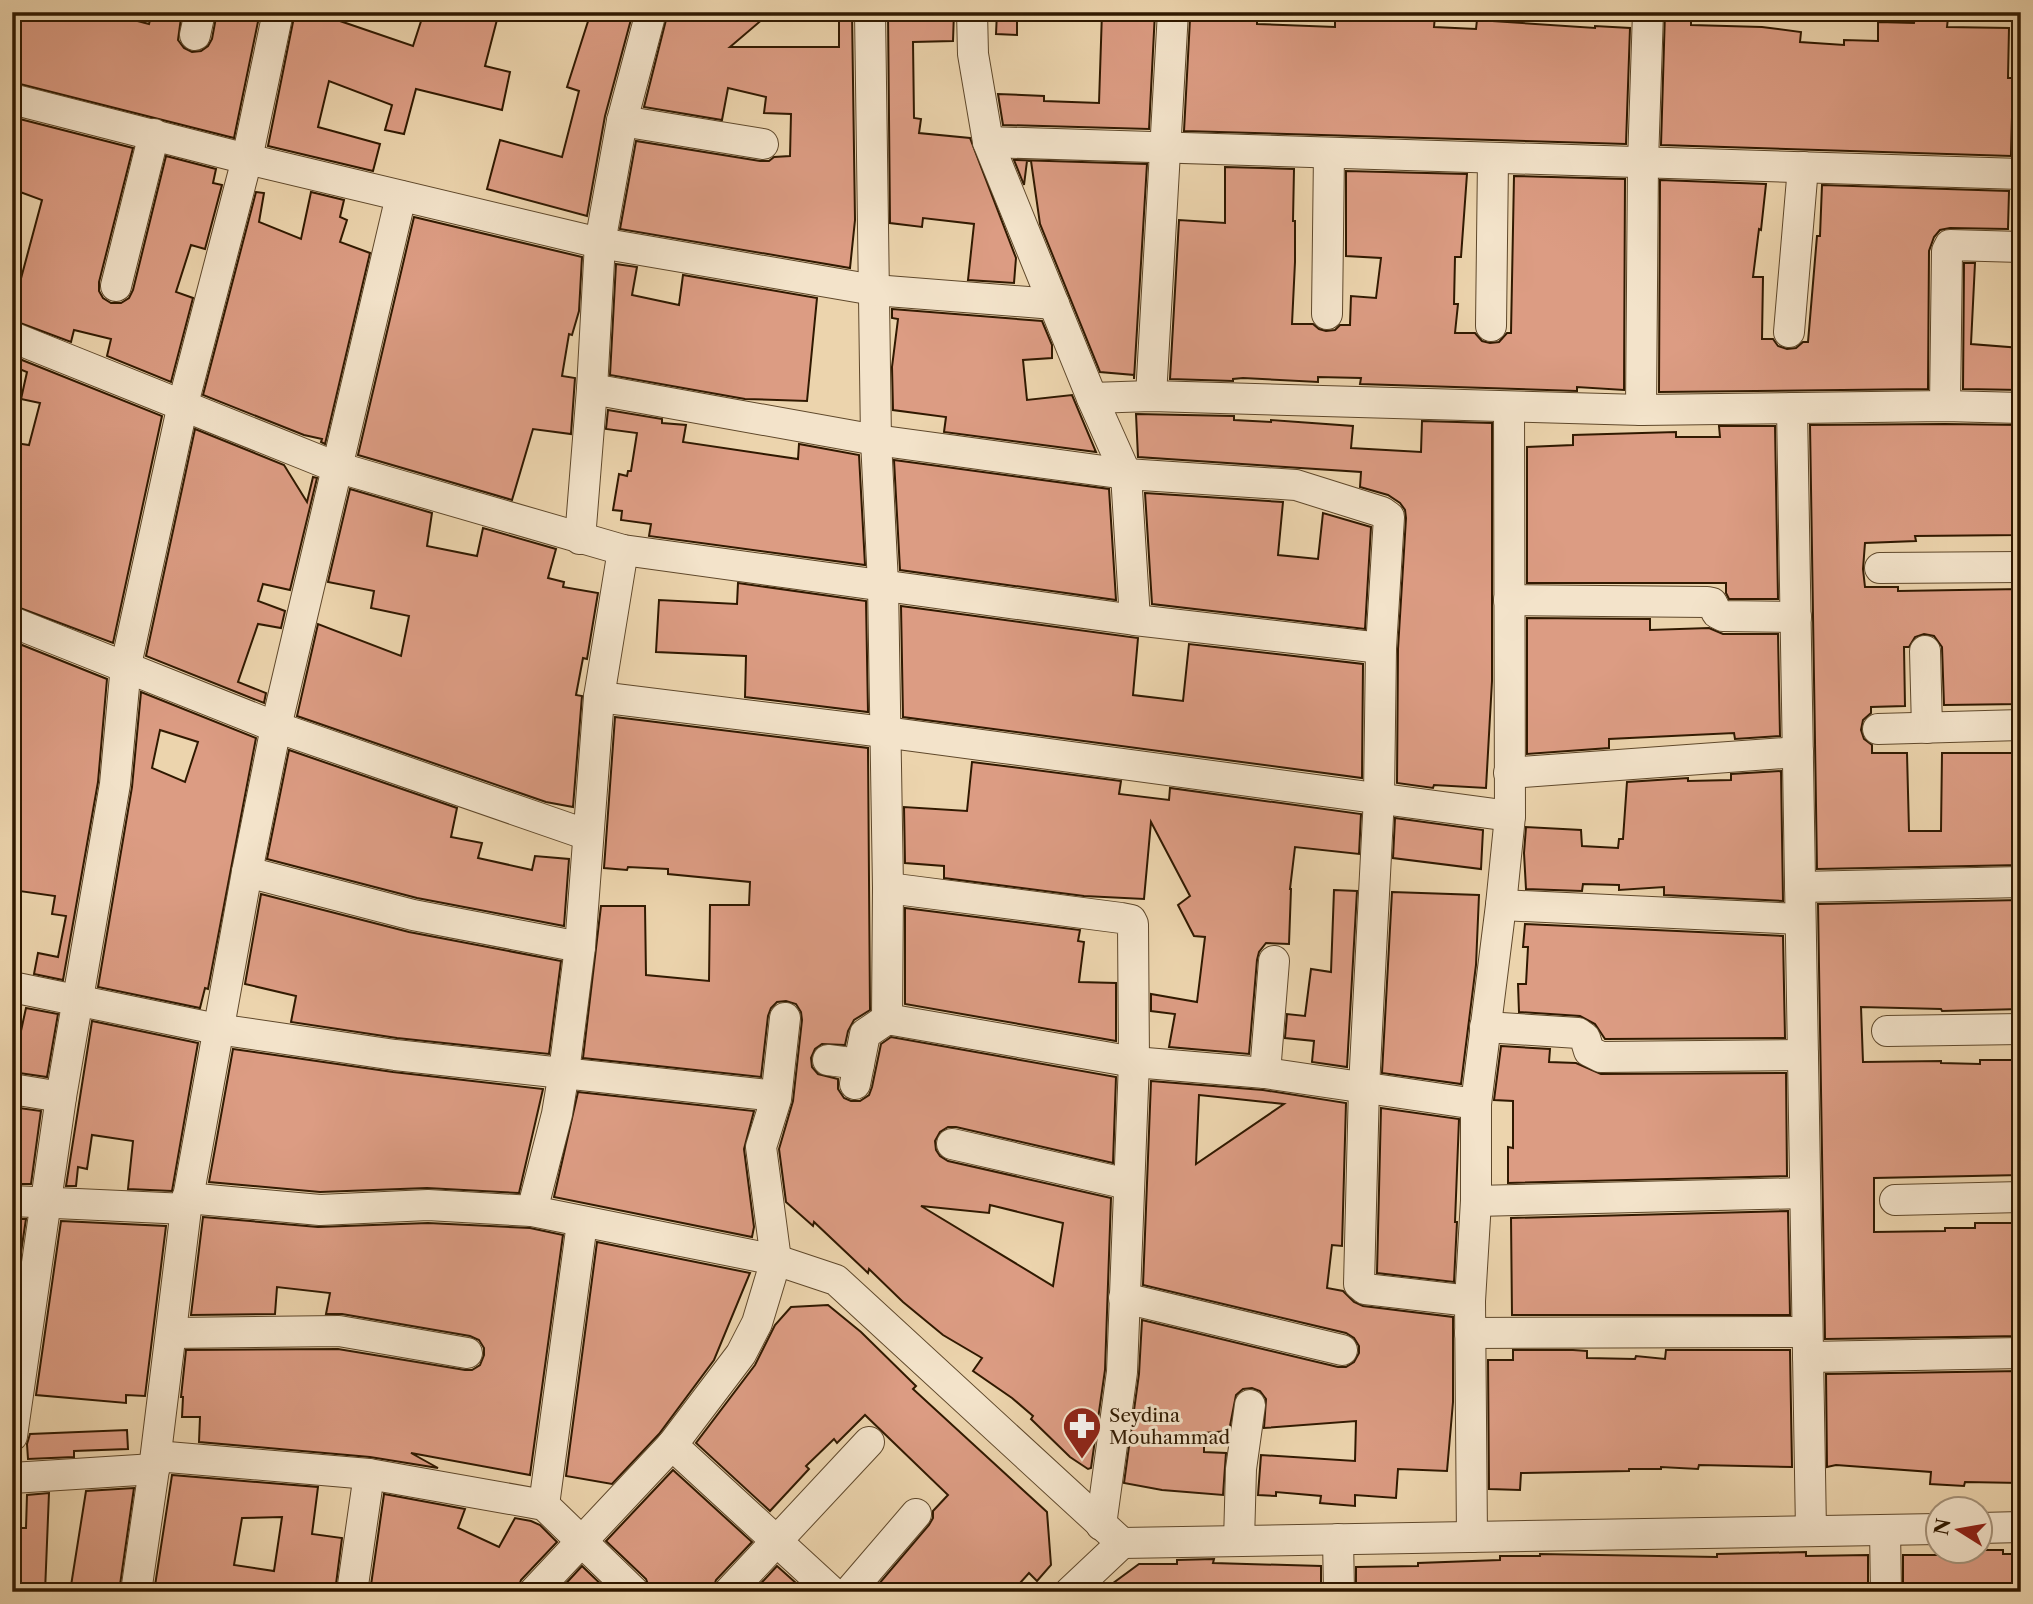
<svg xmlns="http://www.w3.org/2000/svg" width="2033" height="1604" viewBox="0 0 2033 1604" font-family="'Libre Caslon Text',serif">
<rect width="100%" height="100%" fill="#ecd4ad"/>
<filter id="stains"><feTurbulence type="fractalNoise" baseFrequency=".00286" numOctaves="4"/><feColorMatrix values="0 0 0 0 .2 0 0 0 0 .09 0 0 0 0 .02 0 0 0 .5 -.17"/></filter>
<radialGradient id="worn" r=".72"><stop offset=".6" stop-color="#630" stop-opacity="0"/><stop offset="1" stop-color="#630" stop-opacity=".3"/></radialGradient>
<g fill="#dc9c83" stroke="#301900" stroke-width="2" fill-rule="evenodd">
<path d="M16,12H103L149,24L152,12H158L181,18L178,40L184,48L192,52L201,51L208,46L212,39L217,12H260L234,138L12,82V29Z"/>
<path d="M295,12H342L340,21L413,46L424,12H499L485,66L510,72L502,110L416,89L404,134L385,130L392,105L329,81L318,127L380,144L373,171L268,146Z"/>
<path d="M591,12H633L605,116L587,216L487,189L500,140L562,157L579,91L567,87Z"/>
<path d="M668,12H771L730,47H839V12H852L855,220L850,268L620,229L636,141L760,161H769L774,157L790,156L791,114L764,113L766,97L728,88L722,120L644,107Z"/>
<path d="M920,12H954L953,41L913,42L914,118L921,119L919,133L970,138L1016,258L1014,283L968,280L974,224L923,218L922,227L890,223L888,13L920,15Z"/>
<path d="M997,12H1017V35L996,34Z"/>
<path d="M1102,12H1155L1149,129L1003,125L998,94L1044,96V101L1099,103Z"/>
<path d="M1665,12H1691V25L1762,27L1801,32L1800,42L1844,45V40L1878,41V22L1914,23L1915,17L1948,18L1947,27L2009,28L2008,78H2013L2011,156L1661,145Z"/>
<path d="M1403,15L1435,16L1434,27L1476,29L1477,20L1595,28V26L1630,28L1626,144L1184,131L1190,19L1257,18V24L1335,27V20L1403,21Z"/>
<path d="M12,117L133,148L99,282V291L103,298L111,303H121L129,298L133,290L166,156L216,169L213,183L222,185L205,249L191,245L176,292L193,298L171,382L107,356L111,339L74,330L71,342L12,320V312L42,200L12,189Z"/>
<path d="M1014,160L1147,164L1134,379V375L1100,372L1040,224L1031,161H1027L1024,185Z"/>
<path d="M1225,167L1294,169L1293,221H1295V262L1292,324H1313L1319,329L1326,331L1335,330L1340,325H1350L1351,296L1376,298L1381,258L1346,256V171L1467,174L1461,257H1455L1454,304H1458L1455,333H1475L1482,341L1490,343L1499,342L1507,333H1511L1514,176L1625,179L1624,390L1577,387V391L1360,384L1361,378L1318,377V382L1243,378L1233,379V381L1170,379L1179,220L1225,223Z"/>
<path d="M1660,180L1766,184L1761,230L1759,229L1753,277H1763L1762,339H1773L1778,346L1787,349L1796,348L1803,342H1808L1817,236H1820L1822,185L2009,191L2008,229L1950,228L1940,230L1934,237L1929,251L1928,389L1659,392Z"/>
<path d="M256,192L264,193L259,222L301,239L311,192L344,200L340,217L347,220L340,242L370,253L325,444L321,442L322,439L304,435L203,395Z"/>
<path d="M414,217L582,257L579,311L572,335L569,334L562,376L575,378L571,434L533,429L512,500L358,455Z"/>
<path d="M1964,263H1975L1971,344L2021,348V390L1963,389Z"/>
<path d="M616,264L637,267L632,295L679,305L683,275L817,298L807,401L745,399L610,375Z"/>
<path d="M892,309L1042,321L1052,345V358L1023,360L1027,400L1072,395L1096,452L944,432L946,417L893,410L892,367L898,319L892,318Z"/>
<path d="M12,356L162,416L113,643L12,605V455L16,443L29,445L40,403L21,399L27,372L12,366Z"/>
<path d="M608,410L662,419V423L686,425L683,442L798,459L799,444L859,455L865,565L649,536L651,524L621,520L622,511L613,510L619,474L627,476L628,471H631L637,433L606,429Z"/>
<path d="M1136,414L1234,416V420L1271,422V420L1353,426L1351,448L1421,452L1422,421L1492,423V681L1486,788L1434,785L1433,788L1397,783L1398,649L1406,518L1405,510L1400,503L1388,495L1360,487L1361,472L1138,457Z"/>
<path d="M1945,424L2021,425V535L1915,536L1916,541L1865,543L1863,569L1865,587H1898V591L2021,589V704L1944,705L1942,647L1934,636L1924,634L1915,637L1909,647H1904L1905,706L1871,707V713L1863,720L1861,730L1864,739L1872,745V753H1907L1909,831H1941L1942,753H2021V865L1817,869L1810,425Z"/>
<path d="M1719,426H1775L1778,599H1729L1726,593V583H1527V447L1573,445V435L1676,432V437H1720Z"/>
<path d="M195,429L284,465L307,502L313,477L317,478L290,590L263,584L258,601L285,611L281,628L258,624L238,682L266,693L264,703L146,656Z"/>
<path d="M894,460L1109,489L1116,600L900,570Z"/>
<path d="M350,489L432,513L427,546L477,556L483,528L556,549L548,578L564,582L563,587L598,593L587,659L583,658L576,695L582,696L573,807L546,802L297,716L318,624L401,656L409,616L371,608L374,591L328,582Z"/>
<path d="M1145,493L1283,502L1278,555L1318,559L1323,513L1371,527L1365,629L1152,604Z"/>
<path d="M738,583L866,601L868,712L745,697L746,656L656,652L659,600L737,604Z"/>
<path d="M901,606L1138,638L1133,695L1183,701L1189,644L1363,664L1362,778L903,717Z"/>
<path d="M1527,618L1650,619V630L1709,628L1723,634H1778L1780,736L1735,739L1734,733L1609,739V748L1527,754Z"/>
<path d="M12,641L107,679L98,782L63,980L34,974L38,953L58,957L66,916L52,914L55,896L12,890V781L18,753H16L17,747L12,746Z"/>
<path d="M141,692L256,738L208,989L205,988L200,1008L98,987L132,787ZM160,730L198,742L185,782L152,768Z"/>
<path d="M615,717L868,748L870,1010L854,1020L848,1031L845,1045L822,1044L815,1049L811,1058L812,1067L818,1074L838,1079V1089L844,1098L851,1101H860L869,1095L872,1087L881,1044L891,1037L1116,1077L1113,1163L956,1127H948L940,1132L935,1141L936,1150L940,1156L948,1161L1111,1198L1105,1370L1091,1468L1088,1469L1070,1457L1031,1419L1033,1416L1012,1398L973,1371L982,1358L943,1335L903,1302L869,1269L868,1273L814,1222L813,1226L786,1202L779,1149L793,1101L802,1020L801,1012L796,1004L786,1001L777,1002L771,1008L768,1016L761,1077L583,1058L601,906H645L646,975L709,981L710,905H749L750,882L668,874V869L628,867L627,870L604,868ZM990,1205L1063,1223L1053,1286L921,1206L989,1213Z"/>
<path d="M289,750L457,808L451,837L482,843L478,858L532,870L535,856L569,859L564,926L417,898L267,859Z"/>
<path d="M972,762L1121,781L1119,794L1169,800L1170,788L1361,814L1359,854L1295,847L1290,889H1291L1289,944L1266,943L1259,952L1257,960L1249,1054L1169,1047L1175,1014L1151,1011V994L1197,1002L1205,937L1194,936L1178,905L1190,896L1151,822L1144,899L1084,896L944,878V866L905,863L904,807L967,811Z"/>
<path d="M1781,771L1783,901L1664,895V887L1619,890V885L1583,884L1582,891L1526,889L1524,853L1526,827L1581,830L1582,846L1618,848L1619,839H1623L1627,782L1688,778V781L1731,780V774Z"/>
<path d="M1395,818L1483,830L1481,869L1393,858Z"/>
<path d="M1334,890L1357,891L1347,1067L1312,1062L1314,1041L1285,1038L1287,1014L1305,1016L1311,969L1331,972Z"/>
<path d="M1392,892L1479,895L1476,965L1461,1084L1382,1073Z"/>
<path d="M261,894L409,932L561,961L549,1054L397,1038L291,1022L296,996L245,984Z"/>
<path d="M2021,900V1009L1942,1011L1941,1009L1861,1007L1863,1062L1941,1061V1063L1980,1064V1060H2021V1175L1874,1178V1232L1945,1231V1228H1975V1223H2021V1336L1825,1339L1818,904Z"/>
<path d="M905,908L1080,930L1078,941L1084,942L1079,982L1116,983V1041L905,1004Z"/>
<path d="M1525,924L1783,936L1785,1038L1605,1039L1595,1024L1580,1016L1519,1012L1518,984H1526L1528,947H1523Z"/>
<path d="M26,1008L58,1014L47,1077L12,1072Z"/>
<path d="M92,1021L198,1043L172,1191L128,1189L133,1141L92,1135L87,1169L78,1167L76,1186H66Z"/>
<path d="M1501,1046L1550,1049L1549,1062L1576,1063L1601,1074L1786,1073L1787,1176L1508,1183V1147L1513,1148V1101L1494,1100Z"/>
<path d="M233,1049L393,1072L543,1089L519,1193L427,1188L320,1192L209,1182Z"/>
<path d="M1151,1081L1263,1090L1346,1103L1342,1246L1332,1245L1327,1288L1343,1291L1354,1302L1363,1306L1453,1317V1402L1447,1471L1398,1469L1396,1498L1355,1495V1506L1320,1503L1321,1496L1276,1492V1496L1258,1495L1261,1455L1355,1461L1356,1421L1264,1428L1266,1399L1260,1391L1252,1388L1243,1389L1236,1395L1229,1431L1204,1433V1452L1226,1453L1223,1495L1162,1490L1124,1483L1139,1374L1142,1320L1338,1367H1346L1354,1362L1359,1353V1346L1354,1338L1346,1333L1143,1285ZM1199,1095L1284,1104L1196,1164Z"/>
<path d="M578,1092L754,1111L744,1149L754,1227L752,1237L554,1197Z"/>
<path d="M12,1107L41,1111L31,1184H12Z"/>
<path d="M1381,1108L1459,1119L1455,1222H1457L1454,1282L1377,1273Z"/>
<path d="M1788,1211L1790,1315H1512L1511,1218Z"/>
<path d="M203,1217L318,1227L428,1223L530,1228L563,1235L530,1475L411,1453L438,1468L370,1457L199,1442L200,1417H182L183,1397H181L186,1350L338,1349L465,1370H472L480,1365L484,1355V1348L479,1340L470,1336L342,1314H326L330,1293L277,1287L275,1314L191,1315Z"/>
<path d="M12,1219H26L12,1312Z"/>
<path d="M61,1221L166,1226L145,1396L126,1395V1403L36,1395Z"/>
<path d="M597,1242L750,1273L714,1360L659,1434L612,1484L566,1476Z"/>
<path d="M828,1305L861,1332L916,1386L913,1389L1047,1512L1051,1565L1037,1581L1029,1573L1012,1592H872L929,1525L933,1518V1511L948,1495L865,1415L837,1443L834,1439L806,1466L809,1469L770,1511L696,1443L755,1365L775,1325L791,1307Z"/>
<path d="M1513,1350H1573L1587,1351V1358L1635,1359L1636,1356L1665,1359L1666,1350H1790L1792,1467L1699,1465L1698,1469L1661,1467V1469H1629V1471L1521,1473L1520,1490L1489,1489L1488,1360H1513Z"/>
<path d="M2021,1371V1483L1965,1482L1964,1486L1930,1484L1931,1472L1836,1465L1827,1467L1826,1374Z"/>
<path d="M127,1430L128,1449L74,1451V1457L28,1459L27,1444L30,1434Z"/>
<path d="M673,1470L752,1542L716,1580L712,1592H651L646,1579L606,1541Z"/>
<path d="M172,1475L318,1487L312,1534L342,1538L335,1592H154ZM282,1517L274,1571L234,1565L242,1518Z"/>
<path d="M134,1488L119,1592H70L86,1491Z"/>
<path d="M49,1493L45,1592L12,1587V1574L20,1528H26L27,1495Z"/>
<path d="M384,1494L465,1509L458,1528L499,1547L515,1518L531,1521L540,1525L557,1542L521,1580L517,1592H370Z"/>
<path d="M1980,1550H2003V1554H2021V1592H1903V1555H1971V1551Z"/>
<path d="M1806,1552V1556L1868,1555V1592H1356V1567L1418,1566V1563L1500,1560V1556H1540V1554L1717,1557V1554Z"/>
<path d="M1214,1559L1213,1563L1321,1566V1592H1101L1139,1564H1177V1560Z"/>
<path d="M582,1566L609,1592H558Z"/>
<path d="M777,1566L806,1592H753Z"/>
</g>
<g fill="none" stroke-linecap="round" stroke-linejoin="round">
<g stroke="#5f482b" stroke-width="32">
<g id="minor">
<path d="M870,12L876,440L883,584L888,888L887,1019"/>
<path d="M972,12L973,54L988,142L1092,398L1126,474L1135,620"/>
<path d="M195,35L200,12"/>
<path d="M12,99L247,159L600,243L874,290L1054,304"/>
<path d="M622,121L763,144"/>
<path d="M988,142L2021,174"/>
<path d="M116,286L154,134"/>
<path d="M1327,314L1329,153"/>
<path d="M1491,326L1493,158"/>
<path d="M1789,332L1803,167"/>
<path d="M12,337L336,467L623,550L1135,620L1381,648"/>
<path d="M592,389L876,440L1126,474L1296,485L1382,512L1389,517L1381,648L1379,797L1364,1087L1359,1284L1365,1289L1470,1301"/>
<path d="M1151,396L1173,12"/>
<path d="M1092,398L1151,396L1641,410L1945,406L2021,408"/>
<path d="M1945,406L1947,251L1950,245L2021,247"/>
<path d="M1792,408L1811,1531"/>
<path d="M1641,410L1643,162L1648,12"/>
<path d="M580,539L592,389L600,243L622,121L651,12"/>
<path d="M1880,568L2021,567"/>
<path d="M1509,600L1707,602L1712,603L1717,613L1723,616L1796,617"/>
<path d="M12,622L276,727L588,835"/>
<path d="M1925,651L1927,728"/>
<path d="M599,697L884,732L1510,816"/>
<path d="M1878,729L2021,725"/>
<path d="M1509,773L1798,752"/>
<path d="M247,872L413,915L580,947"/>
<path d="M1800,887L2021,882"/>
<path d="M888,888L1121,918L1131,920L1133,924L1134,1062L1122,1372L1101,1525"/>
<path d="M1501,905L1800,919"/>
<path d="M12,987L217,1029L395,1055L776,1096"/>
<path d="M1485,1027L1578,1033L1585,1038L1589,1051L1601,1057L1803,1055"/>
<path d="M1887,1031L2021,1029"/>
<path d="M828,1060L859,1064"/>
<path d="M1265,1073L1274,961"/>
<path d="M855,1084L865,1034L887,1019L1134,1062L1265,1073L1476,1104"/>
<path d="M12,1089L61,1097"/>
<path d="M952,1144L1128,1184"/>
<path d="M187,1198L320,1210L428,1205L532,1211L776,1260L836,1280L1122,1543L1938,1529"/>
<path d="M1895,1200L2021,1197"/>
<path d="M12,1201L186,1209"/>
<path d="M1476,1201L1805,1193"/>
<path d="M532,1211L557,1114L564,1072L580,947L599,697L623,550"/>
<path d="M1124,1298L1342,1350"/>
<path d="M171,1333L339,1331L467,1353"/>
<path d="M1470,1333L1807,1332"/>
<path d="M1808,1357L2021,1353"/>
<path d="M12,1436L61,1097L115,784L126,665L183,404L247,159L278,12"/>
<path d="M672,1445L832,1592"/>
<path d="M156,1456L369,1474L544,1505L634,1592"/>
<path d="M12,1478L154,1469"/>
<path d="M544,1505L582,1223"/>
<path d="M1980,1528L2021,1527"/>
<path d="M1885,1530L1886,1592"/>
<path d="M1472,1537L1470,1301L1476,1201V1104L1501,905L1510,816L1509,408"/>
<path d="M1338,1539L1339,1592"/>
<path d="M1239,1541L1241,1469L1250,1405"/>
<path d="M136,1592L154,1469L186,1209L247,872L276,727L401,196"/>
<path d="M352,1592L369,1474"/>
<path d="M534,1592L672,1445L741,1354L757,1323L776,1260L761,1147L776,1099L785,1018"/>
<path d="M729,1592L869,1442"/>
<path d="M849,1592L916,1514"/>
<path d="M1070,1592L1122,1543"/>
</g>
</g>
<use href="#minor" stroke="#f3e3ca" stroke-width="30"/>
</g>
<defs>
<g id="pharmacy-pin" transform="scale(2.0125)"><path d="M0 17L-7.5 6A9.5 9.5 0 1 1 7.5 6Z" fill="#8f2418" stroke="#f3e3ca"/><path d="M-2-6h4v4h4v4h-4v4h-4v-4h-4v-4h4Z" fill="#fff"/></g>
</defs>
<g fill-rule="evenodd">
<use href="#pharmacy-pin" x="1082" y="1426"/>
</g>
<g text-anchor="middle" dominant-baseline="central" stroke-width="6" stroke-linejoin="round" paint-order="stroke">
<g font-size="19" fill="#301900" stroke="#f3e3ca" text-anchor="start">
<text x="1109" y="1415">Seydina<tspan x="1109" dy="22">Mouhammad</tspan></text>
</g>
</g>
<rect width="2033" height="1604" fill="none" stroke="#ecd4ad" stroke-width="42"/>
<rect x="14" y="14" width="2005" height="1576" fill="none" stroke="#301900" stroke-width="3.5"/>
<rect x="21" y="21" width="1991" height="1562" fill="none" stroke="#301900" stroke-width="2"/>
<g transform="translate(1959 1530) rotate(281)"><circle r="33" fill="#f3e3ca" stroke="#a59279" stroke-width="2"/>
<path d="M0-5L12 26L0 18L-12 26Z" fill="#8f2418"/>
<text y="-10" font-size="19" font-weight="bold" text-anchor="middle" fill="#301900">N</text>
</g>
<rect width="100%" height="100%" filter="url(#stains)"/>
<rect width="100%" height="100%" fill="url(#worn)"/>
</svg>
